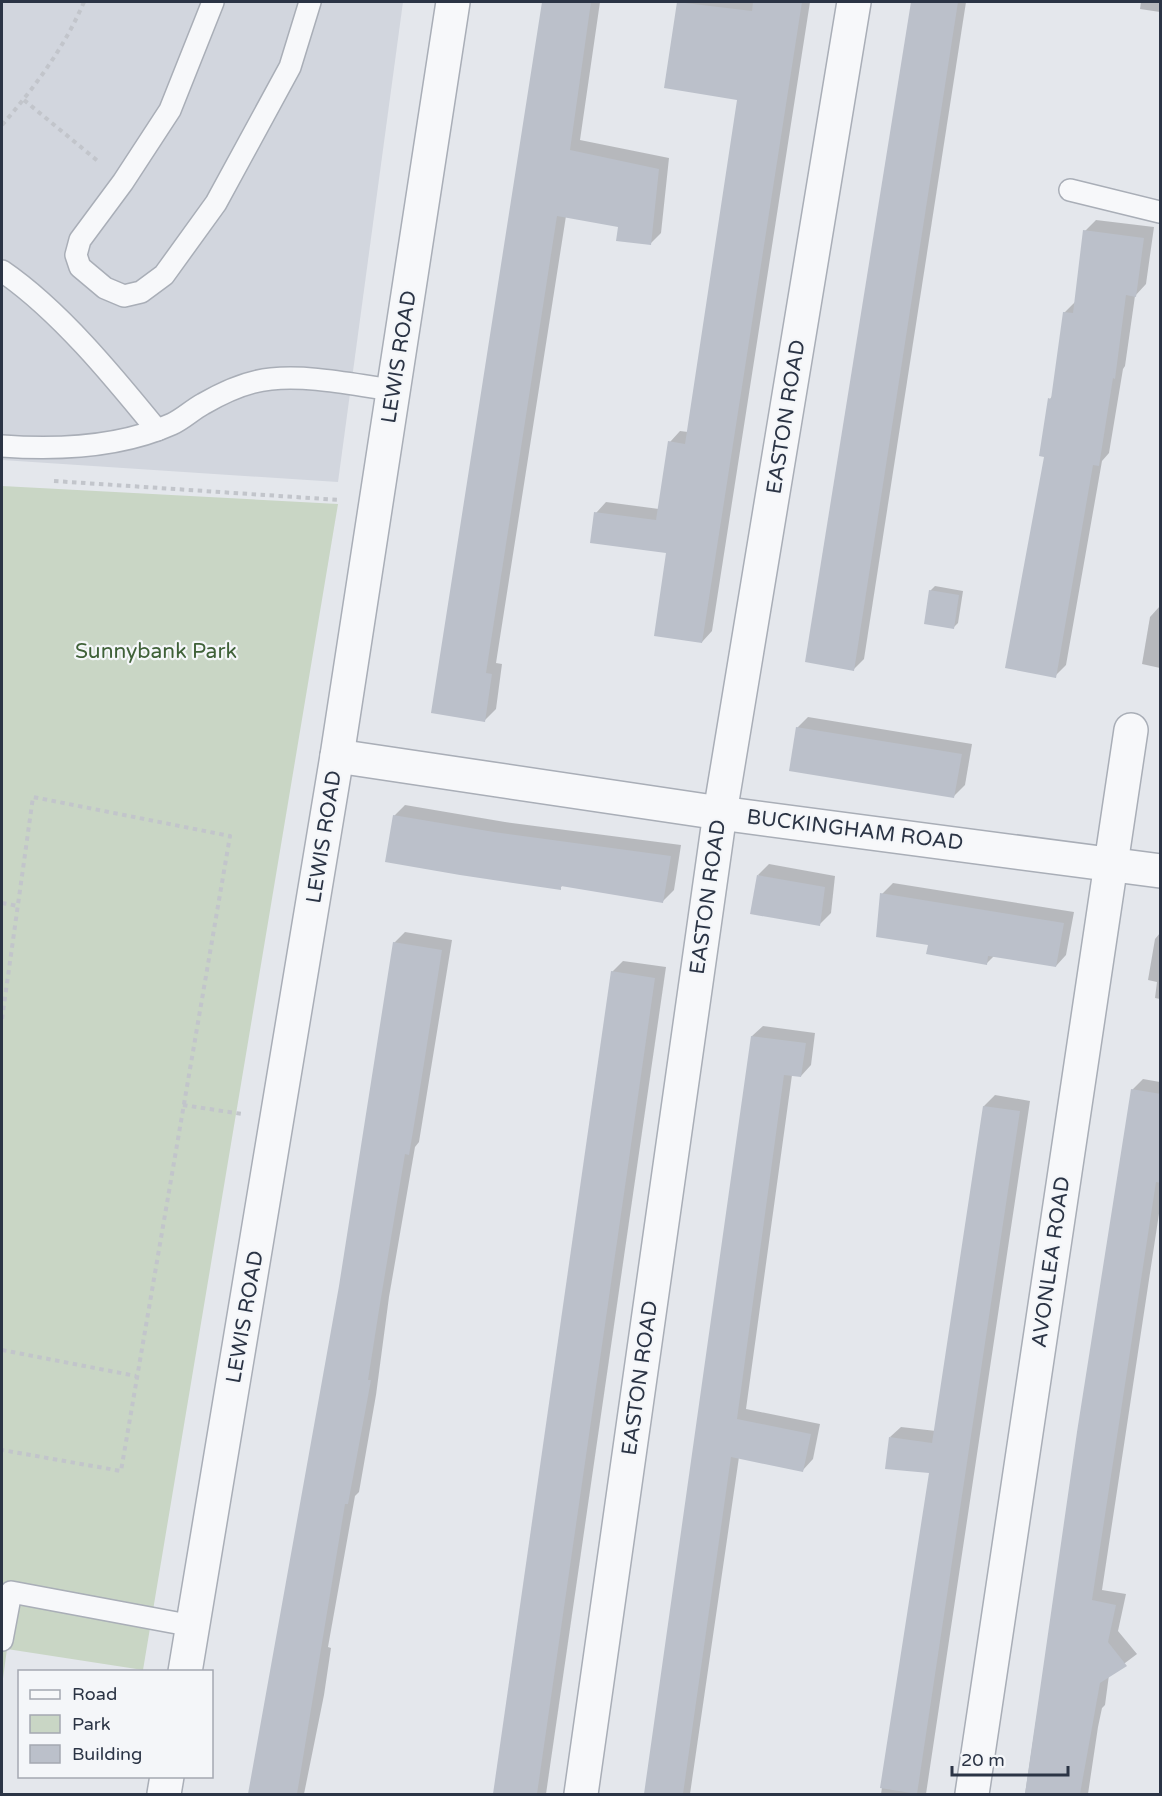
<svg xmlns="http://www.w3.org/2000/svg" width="1162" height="1796" viewBox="0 0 1162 1796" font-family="'Varela Round',sans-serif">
<rect width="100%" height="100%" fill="#e4e7ec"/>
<path fill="#d2d6de" d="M2,2H403L338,482L2,460Z"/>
<path fill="#c9d6c5" d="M2,486L338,504L143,1670L7,1649L2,1686Z"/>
<g fill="#0003">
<path d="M543,2H600L580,140L669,158L661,233L650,244L620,226L566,216L496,663L502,664L496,709L485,720L433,712Z"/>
<path d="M678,2H810L712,631L702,642L668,551L596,513L606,502L659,509L670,442L680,431L688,432L739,99L665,86Z"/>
<path d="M912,2H966L864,659L853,670L807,661Z"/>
<path d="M1141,2H1160V12L1140,9Z"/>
<path d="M1096,220L1154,227L1146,284L1135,296L1125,366L1123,369L1109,453L1102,461L1066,665L1055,676L1046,456L1050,399L1053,395L1064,313L1076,301L1085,231Z"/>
<path d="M935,586L963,591L958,623L953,628L930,591Z"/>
<path d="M1160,606V668L1142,664L1150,617Z"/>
<path d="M808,717L972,744L965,785L954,796L797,728Z"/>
<path d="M405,805L505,822L681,845L674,890L663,901L563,885L560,888L394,816Z"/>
<path d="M769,864L835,876L831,913L820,924L758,875Z"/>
<path d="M893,883L1074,912L1066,955L1056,966L995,955L986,964L930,944L882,894Z"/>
<path d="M405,932L452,940L419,1142L415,1147L389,1297L376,1395L359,1492L355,1496L328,1647L331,1648L324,1695L304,1794H249L340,1286L394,943Z"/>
<path d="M1160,933V999L1155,998L1157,982L1148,980L1155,939Z"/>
<path d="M623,961L666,967L546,1794H494L612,972Z"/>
<path d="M763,1026L815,1033L811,1065L801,1076L792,1075L746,1409L820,1424L813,1459L803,1470L739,1457L690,1794H645L752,1036Z"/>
<path d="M1143,1079L1160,1082V1207L1102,1590L1126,1594L1118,1631L1137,1654L1109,1675L1105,1705L1102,1708L1098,1727L1088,1794H1025L1132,1090Z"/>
<path d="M995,1095L1030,1101L926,1794H881L930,1472L890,1437L901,1427L936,1431L984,1106Z"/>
</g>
<g fill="#bbc0ca">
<path d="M542,2H591L570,150L659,169L651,245L616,241L618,227L557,216L486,673L492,674L485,722L431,713Z"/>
<path d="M677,2L752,11L753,2H802L702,643L654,636L666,553L590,543L594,512L656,520L668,441L685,444L737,100L664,88Z"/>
<path d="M911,2H958L854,671L805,662Z"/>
<path d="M1083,230L1144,238L1136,297L1126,295L1115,379L1113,378L1099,466L1093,465L1056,678L1005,668L1044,457L1039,456L1048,398L1051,399L1063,312L1073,313Z"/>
<path d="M929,590L959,595L954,629L924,624Z"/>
<path d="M796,727L962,754L954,798L789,771Z"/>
<path d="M393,815L494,832L671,856L663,903L561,886V890L460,875L385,862Z"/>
<path d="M757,875L825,887L820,926L750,914Z"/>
<path d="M880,893L1064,923L1056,967L988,956L987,965L926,954L928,945L876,937Z"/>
<path d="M393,942L442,950L418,1101L409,1155L405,1154L379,1310L368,1380H371L348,1504H345L297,1794H248L339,1286Z"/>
<path d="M611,971L655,978L629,1159L537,1794H493Z"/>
<path d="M751,1036L806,1043L801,1077L784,1075L737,1419L811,1434L803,1472L731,1457L683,1794H644Z"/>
<path d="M1131,1089L1161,1094V1183L1156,1182L1092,1600L1116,1605L1108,1642L1127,1666L1100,1683L1080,1794H1025L1077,1432Z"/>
<path d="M983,1106L1020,1111L917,1794L880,1788L929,1473L885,1469L889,1437L932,1443Z"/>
</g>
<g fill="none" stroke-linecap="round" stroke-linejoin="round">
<g stroke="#a9aeb7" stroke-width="24">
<g id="service">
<path d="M213,2L170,110L123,182L80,240L76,255L80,267L105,288L124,296L141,292L164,275L216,203L290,67L310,2"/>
<path d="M1070,190L1160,212"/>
<path d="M2,271C59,310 113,376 157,430"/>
<path d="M2,446C57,450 121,447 172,424C183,419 192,410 203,404C222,393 248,381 271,379C311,375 354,385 394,390"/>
<path d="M2,1640L11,1592L193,1626"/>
</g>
</g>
<g stroke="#a9aeb7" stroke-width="36">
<g id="minor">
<path d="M337,756L720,813L1160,871"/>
<path d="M185,1672L337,756L453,2"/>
<path d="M164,1794L167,1776"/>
<path d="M581,1794L720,813L854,2"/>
<path d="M972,1794L1131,730"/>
</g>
</g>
<g stroke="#c2c5cb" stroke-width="4" stroke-dasharray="4.5 4.5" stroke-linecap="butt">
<path d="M24,100L99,162"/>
<path d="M2,125C35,87 64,48 84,2"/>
<path d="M54,481L340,500"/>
<path d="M2,903L18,906"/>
<path d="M2,1019L33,797L230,836L121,1471L2,1450"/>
<path d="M183,1105L242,1114"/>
<path d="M2,1350L136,1376"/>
</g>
<use href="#service" stroke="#f7f8fa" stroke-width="21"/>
<use href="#minor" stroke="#f7f8fa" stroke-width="33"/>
</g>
<g text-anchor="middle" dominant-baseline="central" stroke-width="4.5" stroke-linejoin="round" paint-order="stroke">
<g font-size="21" fill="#2b3445" stroke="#f4f6f9">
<text transform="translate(399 357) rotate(-81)">LEWIS ROAD</text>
<text transform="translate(786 417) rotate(-81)">EASTON ROAD</text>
<text transform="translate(855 830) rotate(7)">BUCKINGHAM ROAD</text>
<text transform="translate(324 837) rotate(-81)">LEWIS ROAD</text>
<text transform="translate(708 897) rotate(-82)">EASTON ROAD</text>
<text transform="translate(1051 1262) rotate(-82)">AVONLEA ROAD</text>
<text transform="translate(245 1317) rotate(-80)">LEWIS ROAD</text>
<text transform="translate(640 1378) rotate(-82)">EASTON ROAD</text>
</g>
<g font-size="21" fill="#3f6138" stroke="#f4f6f9">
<text x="156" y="651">Sunnybank Park</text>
</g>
</g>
<rect width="1162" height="1796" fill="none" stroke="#2b3445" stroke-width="6"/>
<rect x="18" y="1670" width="195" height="108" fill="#f4f6f9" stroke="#a4a8b1" stroke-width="1.5"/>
<rect x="30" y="1690" width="30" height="9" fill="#f7f8fa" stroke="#a4a8b1" stroke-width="1.5"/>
<text x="72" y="1700" font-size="18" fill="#2b3445">Road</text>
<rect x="30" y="1715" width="30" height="18" fill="#c9d6c5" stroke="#a4a8b1" stroke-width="1.5"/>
<text x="72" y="1730" font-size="18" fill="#2b3445">Park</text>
<rect x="30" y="1745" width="30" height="18" fill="#bbc0ca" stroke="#a4a8b1" stroke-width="1.5"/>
<text x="72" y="1760" font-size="18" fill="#2b3445">Building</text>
<path d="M952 1766v9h116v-9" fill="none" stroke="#2b3445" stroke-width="3"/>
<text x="961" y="1766" font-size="18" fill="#2b3445" stroke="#f4f6f9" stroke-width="4.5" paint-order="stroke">20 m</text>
</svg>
